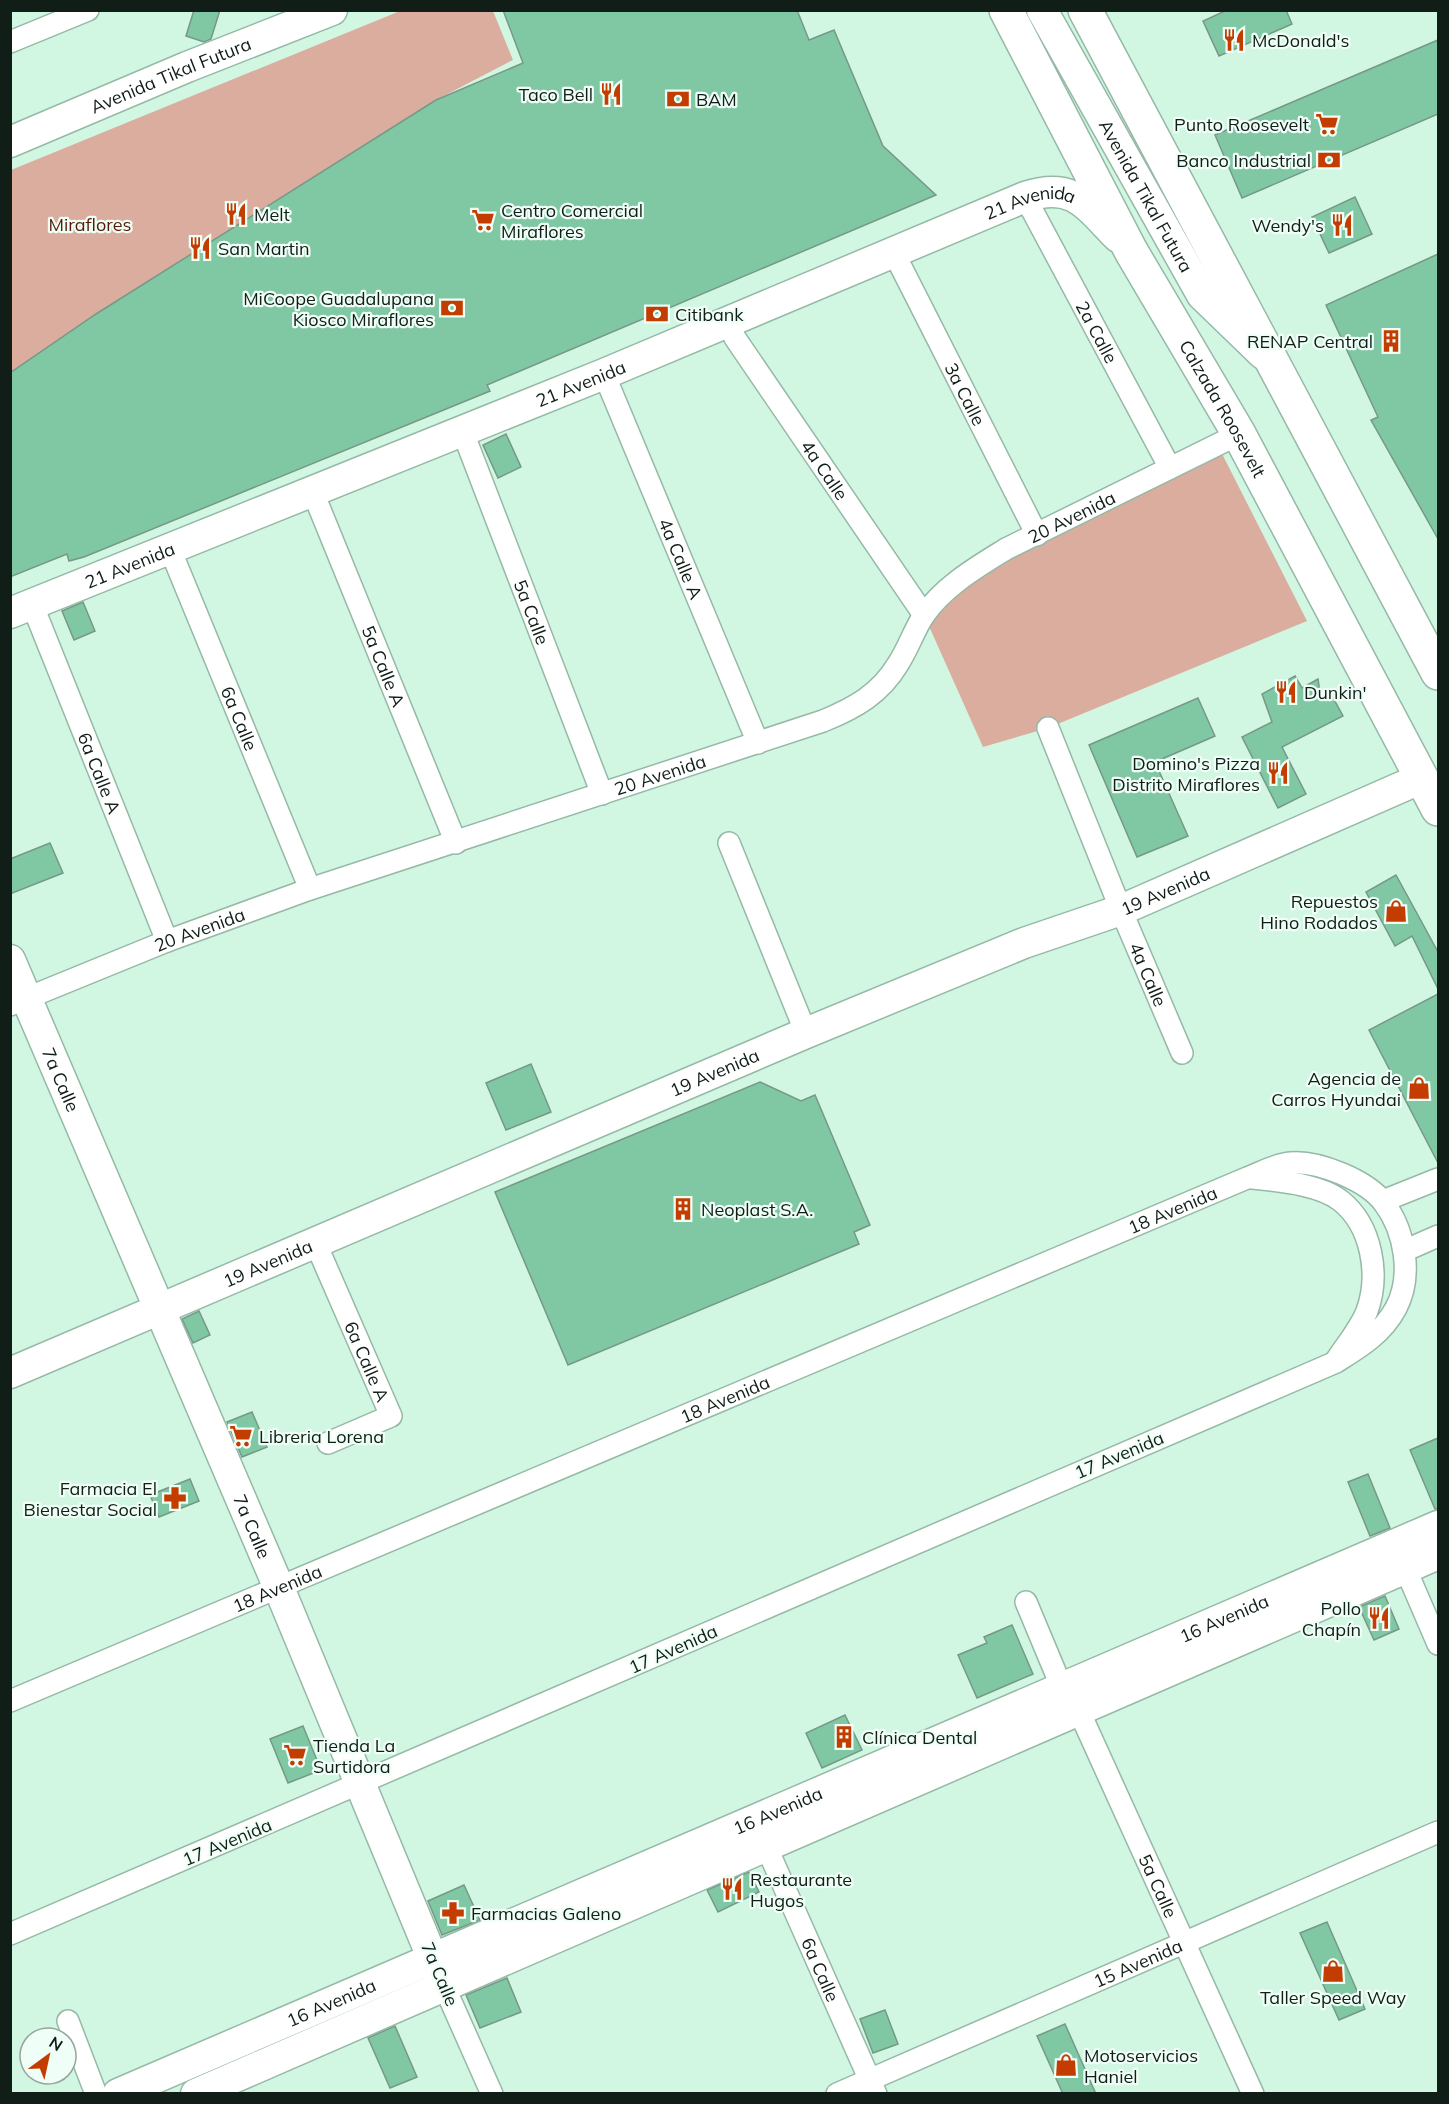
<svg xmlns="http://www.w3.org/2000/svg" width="1449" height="2104" viewBox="0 0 1449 2104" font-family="Mulish,sans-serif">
<rect width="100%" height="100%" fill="#d1f7e3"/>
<g fill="#dbad9f">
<path d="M400,11H493L513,60L436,100L96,314L11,373V170Z"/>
<path d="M1217,444L1307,621L1048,728L983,747L924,615L950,588Z"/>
</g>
<g fill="#80c7a4" stroke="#769987" stroke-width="1.5">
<path d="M194,10H220L211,39L204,42L186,36Z"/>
<path d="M503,10H797L809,40L834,30L883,146L936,195L487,385L490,391L84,557L69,561L67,554L10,577V373L96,314L436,100L523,63Z"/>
<path d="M1227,10H1286L1292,24L1219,56L1203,21Z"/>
<path d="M1438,40V114L1242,198L1215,135Z"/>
<path d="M1355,197L1372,234L1329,253L1312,217Z"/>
<path d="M1438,254V539L1371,420L1378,417L1326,305Z"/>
<path d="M506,434L521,467L498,478L483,445Z"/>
<path d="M83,602L95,631L74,640L62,611Z"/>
<path d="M1295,676L1302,688L1318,679L1321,699L1331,694L1343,716L1282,747L1306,794L1278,808L1242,737L1272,722L1262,694Z"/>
<path d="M1198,698L1215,736L1155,762L1188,836L1137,857L1089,745Z"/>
<path d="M50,843L63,873L10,894V859Z"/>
<path d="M1396,875L1438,952V989L1412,936L1395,946L1366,892Z"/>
<path d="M1438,994V1163L1369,1030Z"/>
<path d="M531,1064L551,1112L506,1130L486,1083Z"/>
<path d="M760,1082L801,1101L815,1095L870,1225L854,1232L859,1244L568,1365L495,1192Z"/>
<path d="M199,1311L210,1335L193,1343L182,1319Z"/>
<path d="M252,1412L267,1447L242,1457L227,1422Z"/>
<path d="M1438,1438V1509H1435L1410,1450Z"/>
<path d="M1368,1474L1390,1528L1370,1536L1348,1482Z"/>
<path d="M190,1479L199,1501L159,1517L150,1495Z"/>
<path d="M1385,1596L1399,1629L1374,1640L1359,1607Z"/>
<path d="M1012,1625L1033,1674L977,1698L958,1655L987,1643L984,1637Z"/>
<path d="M845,1715L862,1750L822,1768L806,1733Z"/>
<path d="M303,1726L321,1770L288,1783L270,1739Z"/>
<path d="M749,1872L759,1892L718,1912L707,1890Z"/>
<path d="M464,1885L480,1920L442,1935L428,1901Z"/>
<path d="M1327,1922L1365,2009L1339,2020L1300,1933Z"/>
<path d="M507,1978L521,2012L480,2028L466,1995Z"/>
<path d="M885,2010L898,2044L873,2053L860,2019Z"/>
<path d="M1065,2024L1096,2094H1063L1037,2036Z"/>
<path d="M395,2026L417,2077L390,2088L368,2038Z"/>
</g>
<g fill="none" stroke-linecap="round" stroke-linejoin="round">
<g stroke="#95b9a6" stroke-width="24">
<g id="street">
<path d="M10,42L88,10"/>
<path id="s1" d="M1025,197L1170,468"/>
<path id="s2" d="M894,253L1037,535"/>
<path id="s3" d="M728,322L735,338L924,615"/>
<path id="s4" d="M604,374L758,743"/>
<path id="s5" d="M462,430L602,794"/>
<path id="s6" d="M312,490L456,843"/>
<path id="s7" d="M170,549L310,889"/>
<path id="s8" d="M32,604L167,941"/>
<path id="s9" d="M1048,728L1121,910L1182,1053"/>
<path d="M729,843L806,1033"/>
<path id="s10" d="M10,1005L167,941L310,889L823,721C855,708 880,694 898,664C908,649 914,630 924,615C944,586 977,567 1006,549L1239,434"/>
<path d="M1252,1178C1278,1181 1320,1184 1341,1201C1372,1226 1380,1275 1367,1311C1361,1327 1347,1344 1337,1359"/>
<path d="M1383,1201L1438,1179"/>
<path id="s11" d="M316,1244L391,1416L328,1443"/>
<path d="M1404,1251L1438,1236"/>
<path d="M1400,1556L1438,1644"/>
<path d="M1026,1602L1062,1688"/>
<path id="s12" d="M10,1701L1247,1178C1260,1173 1276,1164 1290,1163C1318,1160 1368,1181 1384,1203C1405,1231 1413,1276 1396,1308C1382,1334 1360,1347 1336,1362L10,1934"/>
<path id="s13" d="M1079,1711L1253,2094"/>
<path id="s14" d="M766,1846L876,2094"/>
<path d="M444,1986L492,2094"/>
<path d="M68,2021L96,2094"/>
<path id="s15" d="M837,2094L1438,1832"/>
</g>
</g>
<g stroke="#95b9a6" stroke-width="33">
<g id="secondary">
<path id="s16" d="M1042,10L1202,295L1263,354"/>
<path id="s17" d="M10,142L187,67L332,10"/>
<path id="s18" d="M10,613L604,374L1025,197C1074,181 1086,205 1118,237"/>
<path id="s19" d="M10,960L279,1588L439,1974"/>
<path id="s20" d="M10,1373L806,1033L1024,943L1121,910L1422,778"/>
<path id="s21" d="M118,2094L1438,1526"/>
<path d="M196,2094L1438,1554"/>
</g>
</g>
<g stroke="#95b9a6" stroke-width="36">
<g id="highway">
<path id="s22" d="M1006,10L1131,251L1239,434L1438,809"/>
<path d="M1085,10L1438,673"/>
</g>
</g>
<use href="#street" stroke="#fff" stroke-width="21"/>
<use href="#secondary" stroke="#fff" stroke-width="30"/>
<use href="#highway" stroke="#fff" stroke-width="33"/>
</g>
<defs>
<g id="restaurant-bare" transform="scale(1.8)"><path d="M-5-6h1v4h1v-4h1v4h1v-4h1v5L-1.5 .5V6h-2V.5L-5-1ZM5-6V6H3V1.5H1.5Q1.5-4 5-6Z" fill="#c33c00" stroke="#effef6" stroke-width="2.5" paint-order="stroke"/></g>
<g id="bank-bare" transform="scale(1.8)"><path d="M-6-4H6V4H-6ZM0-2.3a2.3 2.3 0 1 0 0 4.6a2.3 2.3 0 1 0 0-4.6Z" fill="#c33c00" stroke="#effef6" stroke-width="2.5" paint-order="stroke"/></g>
<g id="supermarket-bare" transform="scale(1.8)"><path d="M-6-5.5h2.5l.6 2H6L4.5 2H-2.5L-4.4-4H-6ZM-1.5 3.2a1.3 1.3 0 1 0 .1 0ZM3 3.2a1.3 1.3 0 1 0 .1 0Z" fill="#c33c00" stroke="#effef6" stroke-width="2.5" paint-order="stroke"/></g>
<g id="building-bare" transform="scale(1.8)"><path d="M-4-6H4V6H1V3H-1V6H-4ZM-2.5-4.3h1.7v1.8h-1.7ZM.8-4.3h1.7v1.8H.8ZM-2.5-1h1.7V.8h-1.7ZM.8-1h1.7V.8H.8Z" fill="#c33c00" stroke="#effef6" stroke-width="2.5" paint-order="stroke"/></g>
<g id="shop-bare" transform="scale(1.8)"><path d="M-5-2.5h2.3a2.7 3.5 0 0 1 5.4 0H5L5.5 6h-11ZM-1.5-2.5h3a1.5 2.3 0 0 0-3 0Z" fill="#c33c00" stroke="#effef6" stroke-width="2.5" paint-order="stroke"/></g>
<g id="pharmacy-bare" transform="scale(1.8)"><path d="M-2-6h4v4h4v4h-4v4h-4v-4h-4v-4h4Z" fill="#c33c00" stroke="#effef6" stroke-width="2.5" paint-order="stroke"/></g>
</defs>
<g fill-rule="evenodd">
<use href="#restaurant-bare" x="1234" y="40"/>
<use href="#restaurant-bare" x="611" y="94"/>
<use href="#bank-bare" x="678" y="99"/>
<use href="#supermarket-bare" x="1327" y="124"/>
<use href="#bank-bare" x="1329" y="160"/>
<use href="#restaurant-bare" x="236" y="214"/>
<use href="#supermarket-bare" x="483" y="220"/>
<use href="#restaurant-bare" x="1342" y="225"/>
<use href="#restaurant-bare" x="200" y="248"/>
<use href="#bank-bare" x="452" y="308"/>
<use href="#bank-bare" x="657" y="314"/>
<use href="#building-bare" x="1391" y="341"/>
<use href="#restaurant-bare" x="1286" y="692"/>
<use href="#restaurant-bare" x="1278" y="773"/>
<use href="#shop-bare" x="1396" y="911"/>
<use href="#shop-bare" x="1419" y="1088"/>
<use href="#building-bare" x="683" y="1209"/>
<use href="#supermarket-bare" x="241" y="1436"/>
<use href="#pharmacy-bare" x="175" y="1498"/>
<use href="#restaurant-bare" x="1379" y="1618"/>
<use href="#building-bare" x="844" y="1737"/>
<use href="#supermarket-bare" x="295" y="1755"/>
<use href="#restaurant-bare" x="732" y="1889"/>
<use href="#pharmacy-bare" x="453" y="1913"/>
<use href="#shop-bare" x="1333" y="1971"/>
<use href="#shop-bare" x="1066" y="2065"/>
</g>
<g text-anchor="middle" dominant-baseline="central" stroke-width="4.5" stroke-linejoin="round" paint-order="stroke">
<g font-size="18" fill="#101e17" stroke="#effef6" text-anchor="start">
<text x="1252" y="40">McDonald's</text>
<text x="593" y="94" text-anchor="end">Taco Bell</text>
<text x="696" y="99">BAM</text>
<text x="1309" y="124" text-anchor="end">Punto Roosevelt</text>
<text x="1311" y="160" text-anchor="end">Banco Industrial</text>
<text x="501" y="210">Centro Comercial<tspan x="501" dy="21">Miraflores</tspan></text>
<text x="254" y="214">Melt</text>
<text x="1324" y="225" text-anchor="end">Wendy's</text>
<text x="218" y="248">San Martin</text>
<text x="434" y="298" text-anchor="end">MiCoope Guadalupana<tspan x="434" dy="21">Kiosco Miraflores</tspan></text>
<text x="675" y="314">Citibank</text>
<text x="1373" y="341" text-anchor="end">RENAP Central</text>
<text x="1304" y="692">Dunkin'</text>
<text x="1260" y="763" text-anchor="end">Domino's Pizza<tspan x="1260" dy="21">Distrito Miraflores</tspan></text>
<text x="1378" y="901" text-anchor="end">Repuestos<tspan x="1378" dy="21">Hino Rodados</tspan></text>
<text x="1401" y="1078" text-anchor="end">Agencia de<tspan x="1401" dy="21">Carros Hyundai</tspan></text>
<text x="701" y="1209">Neoplast S.A.</text>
<text x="259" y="1436">Libreria Lorena</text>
<text x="157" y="1488" text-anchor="end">Farmacia El<tspan x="157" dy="21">Bienestar Social</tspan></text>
<text x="1361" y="1608" text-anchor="end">Pollo<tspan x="1361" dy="21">Chapín</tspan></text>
<text x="862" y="1737">Clínica Dental</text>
<text x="313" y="1745">Tienda La<tspan x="313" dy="21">Surtidora</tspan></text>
<text x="750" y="1879">Restaurante<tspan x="750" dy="21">Hugos</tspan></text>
<text x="471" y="1913">Farmacias Galeno</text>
<text x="1333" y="1997" text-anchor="middle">Taller Speed Way</text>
<text x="1084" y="2055">Motoservicios<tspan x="1084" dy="21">Haniel</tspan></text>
</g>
<g font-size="18" fill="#101e17" stroke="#effef6">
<text stroke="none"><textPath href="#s17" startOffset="174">Avenida Tikal Futura</textPath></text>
<text stroke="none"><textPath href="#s16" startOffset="213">Avenida Tikal Futura</textPath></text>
<text stroke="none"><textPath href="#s18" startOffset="1101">21 Avenida</textPath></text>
<text stroke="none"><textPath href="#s1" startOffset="153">2a Calle</textPath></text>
<text stroke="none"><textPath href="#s18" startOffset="615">21 Avenida</textPath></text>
<text stroke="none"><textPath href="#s2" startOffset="158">3a Calle</textPath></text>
<text stroke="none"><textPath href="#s22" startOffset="454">Calzada Roosevelt</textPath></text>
<text stroke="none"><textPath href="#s3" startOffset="177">4a Calle</textPath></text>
<text stroke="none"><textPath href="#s10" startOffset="1192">20 Avenida</textPath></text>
<text stroke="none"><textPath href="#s4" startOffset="200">4a Calle A</textPath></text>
<text stroke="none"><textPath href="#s18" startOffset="129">21 Avenida</textPath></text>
<text stroke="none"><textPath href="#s5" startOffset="195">5a Calle</textPath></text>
<text stroke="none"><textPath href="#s6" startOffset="190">5a Calle A</textPath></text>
<text stroke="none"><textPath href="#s7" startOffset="183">6a Calle</textPath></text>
<text stroke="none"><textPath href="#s8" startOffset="182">6a Calle A</textPath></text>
<text stroke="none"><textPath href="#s10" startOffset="690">20 Avenida</textPath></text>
<text stroke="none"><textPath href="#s20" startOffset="1252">19 Avenida</textPath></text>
<text stroke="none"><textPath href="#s10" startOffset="204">20 Avenida</textPath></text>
<text stroke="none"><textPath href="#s9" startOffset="266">4a Calle</textPath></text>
<text stroke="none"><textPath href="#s20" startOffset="766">19 Avenida</textPath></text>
<text stroke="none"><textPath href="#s19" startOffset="130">7a Calle</textPath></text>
<text stroke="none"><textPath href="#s12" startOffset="1262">18 Avenida</textPath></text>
<text stroke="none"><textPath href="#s20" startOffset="280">19 Avenida</textPath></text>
<text stroke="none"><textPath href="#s11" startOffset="128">6a Calle A</textPath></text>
<text stroke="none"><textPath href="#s12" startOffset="776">18 Avenida</textPath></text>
<text transform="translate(1119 1455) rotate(-23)">17 Avenida</text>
<text stroke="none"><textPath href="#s19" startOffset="616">7a Calle</textPath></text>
<text stroke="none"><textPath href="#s12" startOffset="290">18 Avenida</textPath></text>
<text stroke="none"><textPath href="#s21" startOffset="1204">16 Avenida</textPath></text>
<text transform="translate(673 1649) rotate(-24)">17 Avenida</text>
<text stroke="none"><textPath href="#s21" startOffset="718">16 Avenida</textPath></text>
<text transform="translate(227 1842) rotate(-23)">17 Avenida</text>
<text stroke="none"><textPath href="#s13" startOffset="192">5a Calle</textPath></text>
<text stroke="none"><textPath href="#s15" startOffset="328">15 Avenida</textPath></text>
<text stroke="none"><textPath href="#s14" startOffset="135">6a Calle</textPath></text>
<text transform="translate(440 1974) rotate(67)">7a Calle</text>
<text stroke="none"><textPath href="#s21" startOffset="232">16 Avenida</textPath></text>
</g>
<g font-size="18" fill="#561a05" stroke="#effef6">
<text x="90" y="224">Miraflores</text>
</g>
</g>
<rect width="1449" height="2104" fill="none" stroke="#101e17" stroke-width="24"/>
<g transform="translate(48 2056) rotate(33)"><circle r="28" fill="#effef6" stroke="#96a49d" stroke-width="1.5"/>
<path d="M0-4.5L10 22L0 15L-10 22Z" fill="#c33c00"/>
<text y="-9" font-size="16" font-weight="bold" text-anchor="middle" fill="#101e17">N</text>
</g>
</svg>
